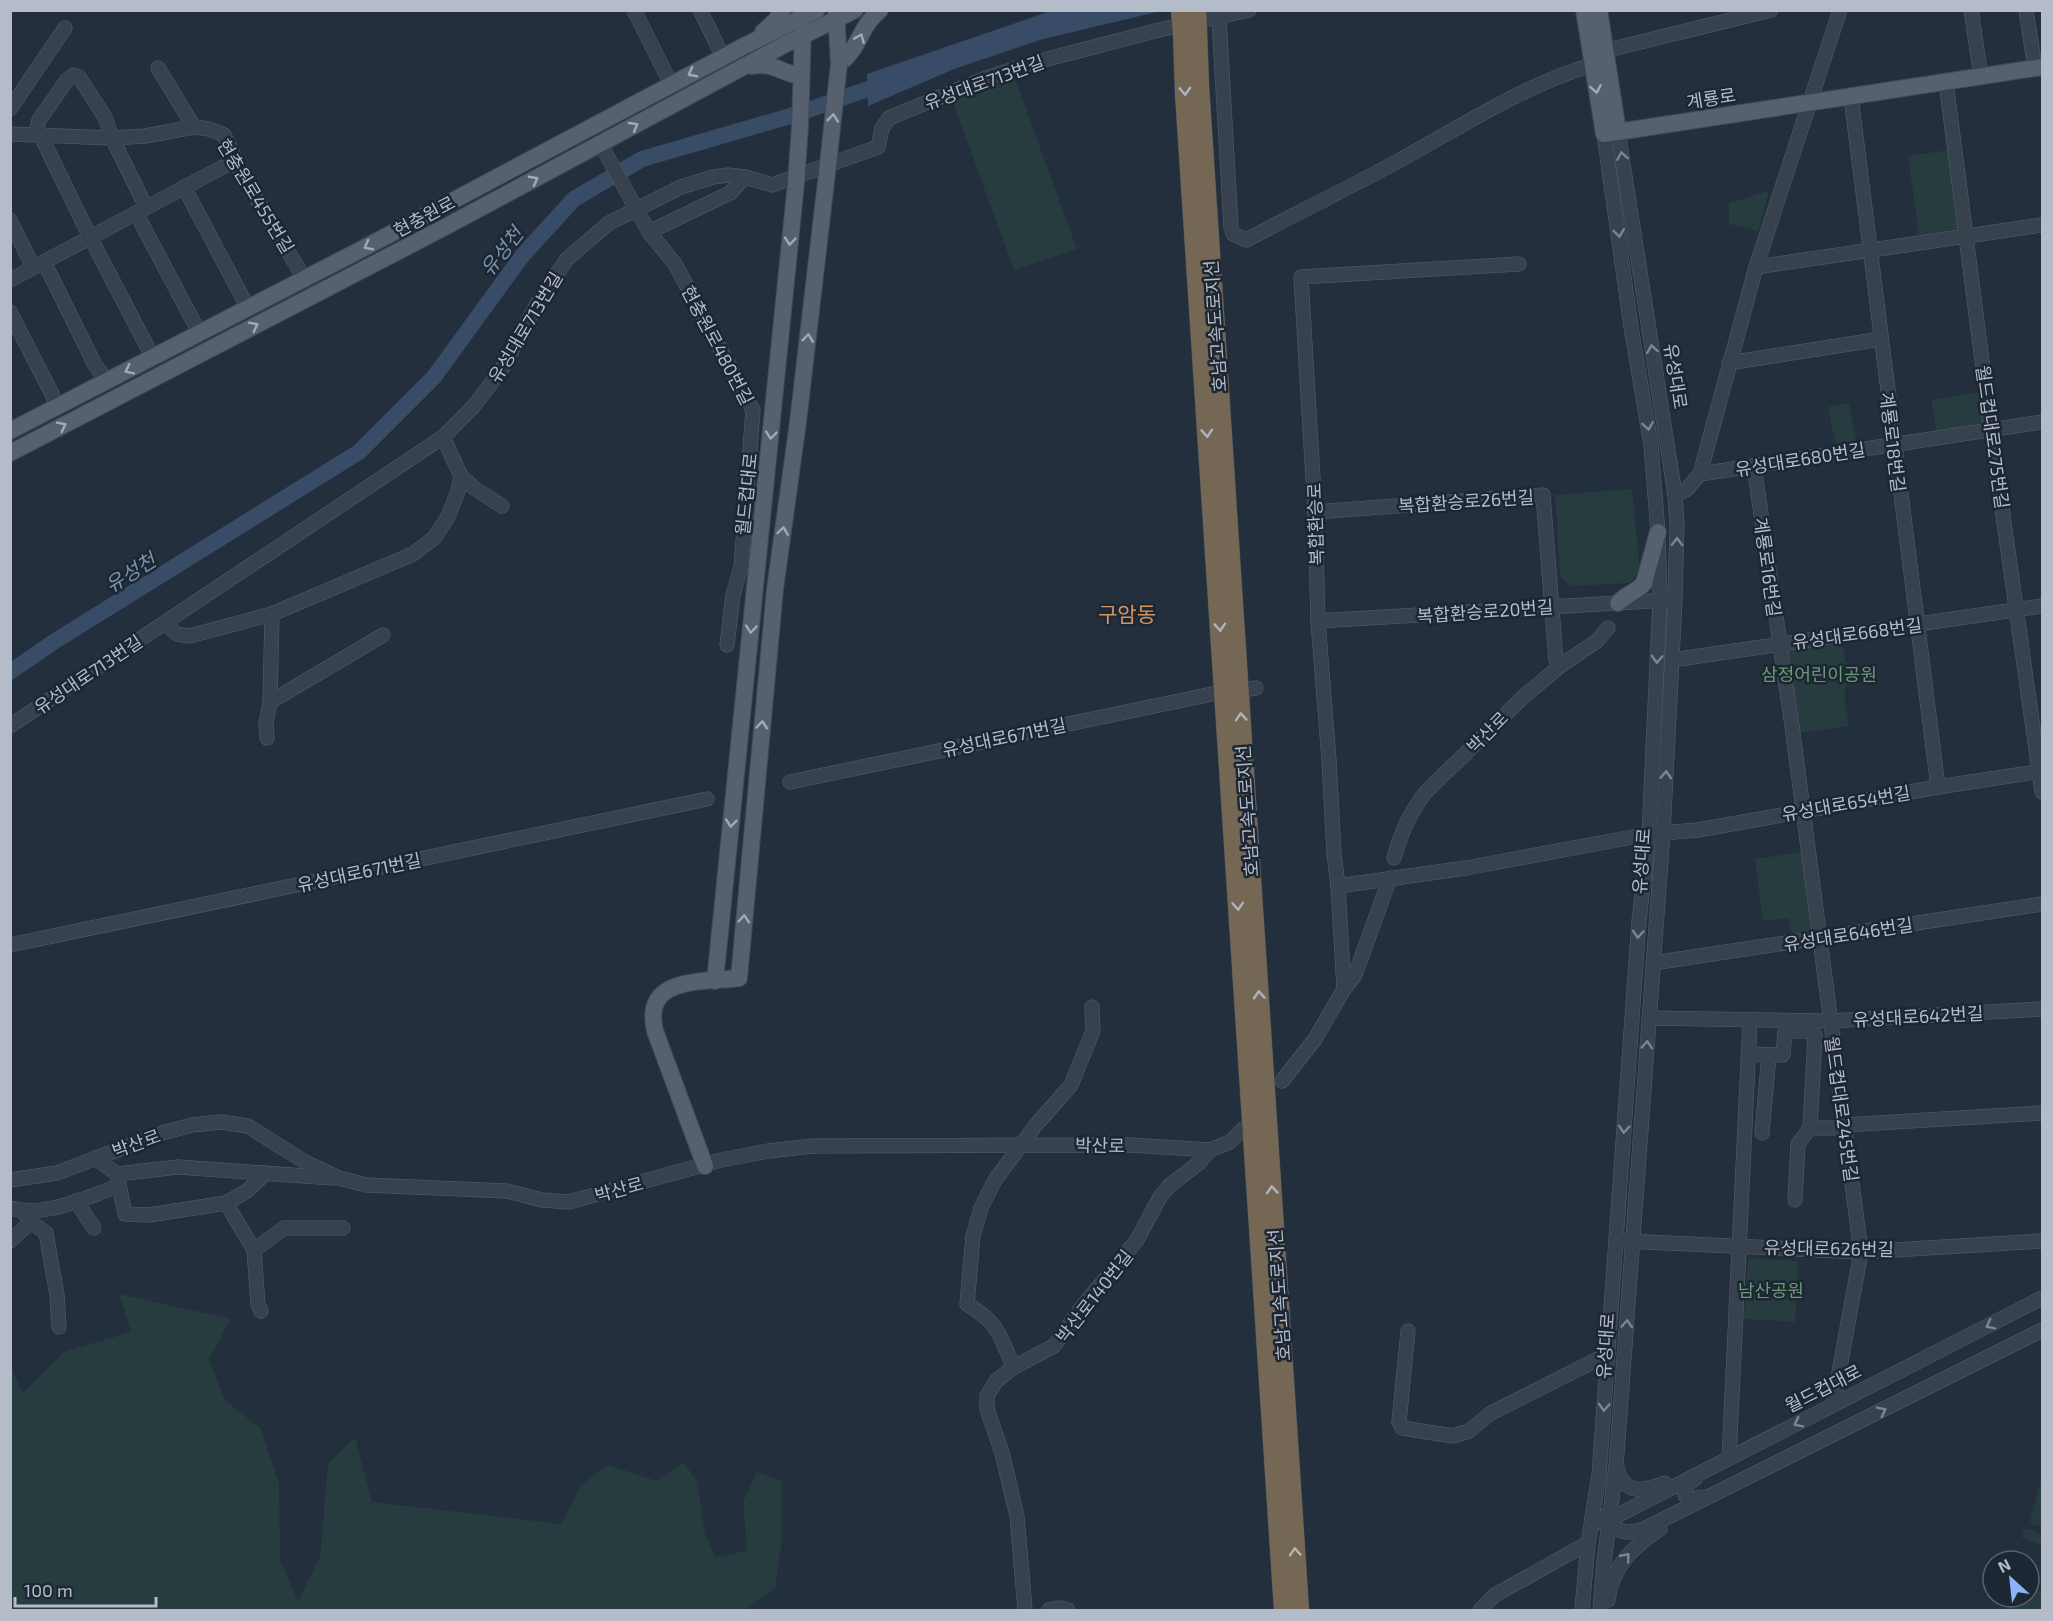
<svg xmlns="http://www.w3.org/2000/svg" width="2053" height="1621" viewBox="0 0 2053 1621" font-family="'Exo 2','Noto Sans KR',sans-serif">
<rect width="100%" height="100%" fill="#242f3e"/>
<g fill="#263c3f">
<path d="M1013,73L1077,249L1014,270L951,97Z"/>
<path d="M1949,150L1960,229L1919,235L1908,156Z"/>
<path d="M1769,191L1758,231L1729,224V203Z"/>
<path d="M1980,392L1984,420L1980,426L1937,433L1931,400Z"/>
<path d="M1849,403L1857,444L1836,448L1828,407Z"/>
<path d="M1632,489L1640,571L1629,583L1571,586L1560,576L1555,495Z"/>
<path d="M1842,642L1848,679L1844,695L1849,726L1799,733L1787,650Z"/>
<path d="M1802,852L1814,936L1792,939L1789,918L1763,921L1755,859Z"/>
<path d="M1748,1258L1798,1261L1795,1322L1744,1319Z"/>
<path d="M119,1294L231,1319L209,1359L224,1399L261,1429L279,1484L280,1560L298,1601L320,1557L328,1463L355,1438L372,1502L561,1524L581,1485L608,1465L657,1481L684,1462L697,1482L705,1533L715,1557L747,1551L743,1502L757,1472L782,1481L781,1545L775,1588L745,1610H11V1369L23,1393L63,1352L131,1332Z"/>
<path d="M2042,1475V1526L2032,1524L2030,1521Z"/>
<path d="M2024,1529L2033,1530L2042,1534V1545L2022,1538Z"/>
<path d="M2029,1589L2042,1591V1610H2005L2008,1597H2029Z"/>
</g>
<path fill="#394c67" d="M1054,10L1161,11L1043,39L954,69L868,106L867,74Z"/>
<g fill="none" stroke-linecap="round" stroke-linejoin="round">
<path stroke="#394c67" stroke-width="16" d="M10,672L55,641L359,452L434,377L522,256L574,199L642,159L794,115L888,82"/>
<g stroke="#565f6c" stroke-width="15">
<g id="minor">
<path d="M634,10L671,84"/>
<path d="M700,10L723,57"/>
<path d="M1971,10L1981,77"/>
<path d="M2026,10L2035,68"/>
<path d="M1219,18L1231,227L1233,234L1246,240C1297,213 1349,188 1400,160C1462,126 1524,85 1592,65"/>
<path d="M1604,51L1771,10"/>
<path d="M158,68L194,127L209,129L224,135L233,154L234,161L304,278"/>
<path d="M1946,82L1991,430L2042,792"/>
<path d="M1851,97L1938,787"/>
<path d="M10,109L65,28"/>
<path d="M10,134L112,138L145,136L194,127"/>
<path d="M601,145L649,232L675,264L753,410L741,567L733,595L727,645"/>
<path d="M184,187L248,308"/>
<path d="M146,207L112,138L105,117L79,77L74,75L67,80L39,120L37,128L90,237L153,358"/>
<path d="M136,213L200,334"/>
<path d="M10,220L33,267"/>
<path d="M649,232L730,193L745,177"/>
<path d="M44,262L95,365L107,381"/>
<path d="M1756,267L2042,225"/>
<path d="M10,280L234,161"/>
<path d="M10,312L58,406"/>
<path d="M1729,363L1881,339"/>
<path d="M1754,466L1792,726L1861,1252L1833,1405"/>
<path d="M1700,474L2042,422"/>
<path d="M461,476L474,488L502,506"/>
<path d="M1675,495L1686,490L1700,474L1756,267L1840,10"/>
<path d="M1315,512L1543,495L1556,660L1560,666"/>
<path d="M1318,621L1667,600"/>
<path d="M165,623L177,634L189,636L216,629L272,614L413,554L434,538L448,517L458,491L461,476L443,437"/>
<path d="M1672,660L2042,606"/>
<path d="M1249,689L1256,688"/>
<path d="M270,702L383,635"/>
<path d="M10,726L443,437L473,407L502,369L538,302L567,259L609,223L681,187L713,177L728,175L745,177L772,185L878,147L882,128L889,118L986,78L1036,62L1159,30L1249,10"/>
<path d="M267,738L266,724L270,702L272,614"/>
<path d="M790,782L1217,693"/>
<path d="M1394,858C1401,833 1409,814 1425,793L1523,697L1560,666L1597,641L1608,628"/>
<path d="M1338,886L1466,868L1649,834L1698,830L1938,787L2042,771"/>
<path d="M10,945L707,799"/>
<path d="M1653,963L2042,904"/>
<path d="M1344,989L1338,886L1334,853L1329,760L1318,621L1315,512L1301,277L1519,264"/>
<path d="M1649,1018L1830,1021L2042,1009"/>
<path d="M1749,1054L1783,1055L1785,1031H1810L1815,1035L1810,1128H1835L1844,1125L2042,1113"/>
<path d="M1282,1081L1315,1039L1344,989L1355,975L1390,878"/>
<path d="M1762,1133L1769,1055"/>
<path d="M95,1158L117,1174L178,1167L333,1178"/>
<path d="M117,1174L125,1214L149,1215L226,1203L247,1191L265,1174"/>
<path d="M10,1180L57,1173L162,1133L192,1125L221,1122L248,1126L305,1162L339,1178L366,1185L507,1191L542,1200L569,1202L721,1160L768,1151L813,1146L1131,1145L1210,1150L1230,1142L1243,1129"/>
<path d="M1795,1200L1798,1144L1810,1128"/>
<path d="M76,1201L94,1228"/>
<path d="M226,1203L254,1250L258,1304L261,1311"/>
<path d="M10,1208C46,1218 86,1197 119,1186"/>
<path d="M23,1211L31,1222L46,1233L57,1295L59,1327"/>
<path d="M10,1241L31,1222"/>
<path d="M1625,1241L1861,1252L2042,1241"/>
<path d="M254,1250L284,1228H343"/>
<path d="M1408,1331L1399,1422L1402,1428L1453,1436L1469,1431L1491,1413L1608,1354"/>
<path d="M1014,1367C998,1334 1001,1325 967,1304L973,1236L981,1208L995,1180L1036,1125L1071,1085L1093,1031L1092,1007"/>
<path d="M1729,1458L1750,1021"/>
<path d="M1617,1467C1623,1496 1644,1491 1665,1483"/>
<path d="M1696,1478L1688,1484L1684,1490L1685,1496L1690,1499L1705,1497"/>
<path d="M1606,1515C1614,1534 1629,1535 1646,1528L2042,1330"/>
<path d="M1603,1523L2042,1298"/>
<path d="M1608,1600C1612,1566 1633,1547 1660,1529"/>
<path d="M1025,1610L1017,1516L1002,1453L987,1409V1396L996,1381L1014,1367L1054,1346L1078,1312L1137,1240L1160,1197L1169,1186L1200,1162L1210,1150"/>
<path d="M1049,1610L1061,1608L1068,1610"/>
<path d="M1480,1610L1495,1595L1588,1543"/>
<path d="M1582,1610L1588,1543L1599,1475L1639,921L1649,834L1660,600L1658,532L1651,445L1631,327L1604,134"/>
<path d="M1600,1610L1604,1562L1616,1466L1663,833L1675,600L1677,524L1675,495L1618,132"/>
</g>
</g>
<g stroke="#414a57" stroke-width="18">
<g id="major">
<path d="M1584,10L1604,134L2042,67"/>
<path d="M1599,10L1618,132"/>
<path d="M836,11L839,64"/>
<path d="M763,32L777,19L782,10"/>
<path d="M839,64C861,47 859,27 880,10"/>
<path d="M751,66C776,62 779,73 801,76"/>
<path d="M800,126L803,28"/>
<path d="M10,431L362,249L744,46L817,10"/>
<path d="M10,453L445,227L784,45L855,10"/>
<path d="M1618,603C1626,594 1637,592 1644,583L1658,532"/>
<path d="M715,981L796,183"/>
<path d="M705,1166L655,1031C642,975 703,983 739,978L775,589L798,422L827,173"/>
</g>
</g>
<g stroke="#434c59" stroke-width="21">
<g id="highway">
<path d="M1197,32L1199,86L1299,1610"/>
<path d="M1183,33L1185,93L1284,1610"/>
</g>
</g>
<use href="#minor" stroke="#38414e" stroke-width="14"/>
<use href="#major" stroke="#56606e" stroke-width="16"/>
<use href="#highway" stroke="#746855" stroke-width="20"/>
<g stroke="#414a57" stroke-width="18" stroke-linecap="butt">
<g id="major-bridge">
<path d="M827,173L839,64"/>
<path d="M796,183L800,126"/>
</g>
</g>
<g stroke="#434c59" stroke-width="21" stroke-linecap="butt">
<g id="highway-bridge">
<path d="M1181,10L1183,33"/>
<path d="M1196,10L1197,32"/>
</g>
</g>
<use href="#major-bridge" stroke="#56606e" stroke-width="16"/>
<use href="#highway-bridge" stroke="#746855" stroke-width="20"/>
</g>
<defs><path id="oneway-chevron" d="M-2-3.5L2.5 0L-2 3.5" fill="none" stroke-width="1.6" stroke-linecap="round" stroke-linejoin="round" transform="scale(1.5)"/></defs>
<g stroke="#a1aab7">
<use href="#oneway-chevron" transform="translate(860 38) rotate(-67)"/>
<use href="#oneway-chevron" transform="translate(692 73) rotate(152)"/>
<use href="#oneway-chevron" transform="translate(1596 89) rotate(80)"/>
<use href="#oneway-chevron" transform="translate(833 118) rotate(-84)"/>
<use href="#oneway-chevron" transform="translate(634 126) rotate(-30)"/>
<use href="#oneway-chevron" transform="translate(534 180) rotate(-28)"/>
<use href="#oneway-chevron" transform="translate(790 241) rotate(95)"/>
<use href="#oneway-chevron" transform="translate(368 246) rotate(152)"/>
<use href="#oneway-chevron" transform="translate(254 326) rotate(-27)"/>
<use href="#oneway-chevron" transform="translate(808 338) rotate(-83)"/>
<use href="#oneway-chevron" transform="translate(129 370) rotate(154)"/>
<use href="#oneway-chevron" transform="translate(62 426) rotate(-27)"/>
<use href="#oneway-chevron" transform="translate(771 435) rotate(96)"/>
<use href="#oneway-chevron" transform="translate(783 531) rotate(-82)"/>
<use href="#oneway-chevron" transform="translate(751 629) rotate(96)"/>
<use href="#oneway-chevron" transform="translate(762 725) rotate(-85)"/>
<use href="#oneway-chevron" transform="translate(731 823) rotate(96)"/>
<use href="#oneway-chevron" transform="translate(744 919) rotate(-85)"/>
</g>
<g stroke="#aeb4bd">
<use href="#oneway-chevron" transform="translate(1185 91) rotate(88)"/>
<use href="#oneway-chevron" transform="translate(1207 433) rotate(86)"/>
<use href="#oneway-chevron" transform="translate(1220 627) rotate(86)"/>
<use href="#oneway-chevron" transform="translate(1241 717) rotate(-94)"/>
<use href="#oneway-chevron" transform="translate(1238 906) rotate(86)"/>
<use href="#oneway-chevron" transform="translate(1259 995) rotate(-94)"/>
<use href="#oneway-chevron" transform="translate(1272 1190) rotate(-94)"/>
<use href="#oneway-chevron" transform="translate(1295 1552) rotate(-94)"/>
</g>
<g stroke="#7c8592">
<use href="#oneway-chevron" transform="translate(1622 156) rotate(-99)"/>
<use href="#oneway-chevron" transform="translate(1619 233) rotate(82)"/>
<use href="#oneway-chevron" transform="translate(1652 349) rotate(-99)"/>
<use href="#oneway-chevron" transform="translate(1648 426) rotate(81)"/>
<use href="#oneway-chevron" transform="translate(1677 542) rotate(-89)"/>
<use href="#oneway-chevron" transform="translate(1657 659) rotate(93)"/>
<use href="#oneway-chevron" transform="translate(1666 775) rotate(-87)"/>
<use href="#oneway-chevron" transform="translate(1638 934) rotate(94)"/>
<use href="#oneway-chevron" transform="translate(1647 1045) rotate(-86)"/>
<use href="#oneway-chevron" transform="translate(1624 1129) rotate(94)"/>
<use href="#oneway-chevron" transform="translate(1627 1324) rotate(-86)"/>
<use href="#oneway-chevron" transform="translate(1990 1325) rotate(153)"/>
<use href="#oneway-chevron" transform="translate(1604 1407) rotate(94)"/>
<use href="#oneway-chevron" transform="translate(1882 1411) rotate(-27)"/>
<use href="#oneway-chevron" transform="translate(1798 1423) rotate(153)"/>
<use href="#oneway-chevron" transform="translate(1626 1557) rotate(-50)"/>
</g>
<g text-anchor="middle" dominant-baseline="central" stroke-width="5" stroke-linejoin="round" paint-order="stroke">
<g font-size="18" fill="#b4bcc9" stroke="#1d2633">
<text transform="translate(984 82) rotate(-20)">유성대로713번길</text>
<text transform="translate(1711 98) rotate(-9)">계룡로</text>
<text transform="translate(256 196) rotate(59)">현충원로455번길</text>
<text transform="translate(424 216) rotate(-28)">현충원로</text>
<text transform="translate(1215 326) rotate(-94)">호남고속도로지선</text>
<text transform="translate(525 327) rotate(-59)">유성대로713번길</text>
<text transform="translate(718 345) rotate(62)">현충원로480번길</text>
<text transform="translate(1676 376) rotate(81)">유성대로</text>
<text transform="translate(1993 437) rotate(82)">월드컵대로275번길</text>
<text transform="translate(1893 442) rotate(83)">계룡로18번길</text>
<text transform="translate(1800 459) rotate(-9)">유성대로680번길</text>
<text transform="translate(746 494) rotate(-84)">월드컵대로</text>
<text transform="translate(1466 501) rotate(-4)">복합환승로26번길</text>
<text transform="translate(1315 524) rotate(-92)">복합환승로</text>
<text transform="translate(1768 567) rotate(82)">계룡로16번길</text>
<text transform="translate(1485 611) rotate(-4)">복합환승로20번길</text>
<text transform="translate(1857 633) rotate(-8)">유성대로668번길</text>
<text transform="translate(88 674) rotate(-34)">유성대로713번길</text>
<text transform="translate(1487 732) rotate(-45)">박산로</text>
<text transform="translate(1004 737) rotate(-12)">유성대로671번길</text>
<text transform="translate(1846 803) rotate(-10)">유성대로654번길</text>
<text transform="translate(1247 811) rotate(-94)">호남고속도로지선</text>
<text transform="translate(1641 861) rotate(-86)">유성대로</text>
<text transform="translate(359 872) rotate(-12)">유성대로671번길</text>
<text transform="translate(1848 934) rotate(-9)">유성대로646번길</text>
<text transform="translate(1918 1016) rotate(-3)">유성대로642번길</text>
<text transform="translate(1842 1109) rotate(82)">월드컵대로245번길</text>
<text transform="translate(136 1143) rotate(-20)">박산로</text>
<text transform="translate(1100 1145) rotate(1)">박산로</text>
<text transform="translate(619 1189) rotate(-15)">박산로</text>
<text transform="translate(1829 1248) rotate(1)">유성대로626번길</text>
<text transform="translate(1279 1295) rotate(-94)">호남고속도로지선</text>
<text transform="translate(1094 1296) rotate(-52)">박산로140번길</text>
<text transform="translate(1605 1346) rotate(-86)">유성대로</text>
<text transform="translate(1823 1388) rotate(-27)">월드컵대로</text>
</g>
<g font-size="18" fill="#6b9a76" stroke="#1d2633">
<text x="1819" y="674">삼정어린이공원</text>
<text x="1771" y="1290">남산공원</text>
</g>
<g font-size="20" font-style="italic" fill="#7c92b1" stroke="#1d2633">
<text transform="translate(501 251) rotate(-52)">유성천</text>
<text transform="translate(130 572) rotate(-32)">유성천</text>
</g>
<g font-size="21" fill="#d59563" stroke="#1d2633">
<text x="1127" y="613">구암동</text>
</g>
</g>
<rect width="2053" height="1621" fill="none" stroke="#b4bcc9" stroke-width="24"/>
<g transform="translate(2011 1579) rotate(333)"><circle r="28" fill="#1d2633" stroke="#59626f" stroke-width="1.5"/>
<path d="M0-4.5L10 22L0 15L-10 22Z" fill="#8ab4f8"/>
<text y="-9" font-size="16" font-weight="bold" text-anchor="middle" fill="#b4bcc9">N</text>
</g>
<path d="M15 1597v9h141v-9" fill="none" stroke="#b4bcc9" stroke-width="3"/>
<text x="24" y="1597" font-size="18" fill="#b4bcc9" stroke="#1d2633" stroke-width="4.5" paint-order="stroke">100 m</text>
</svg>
